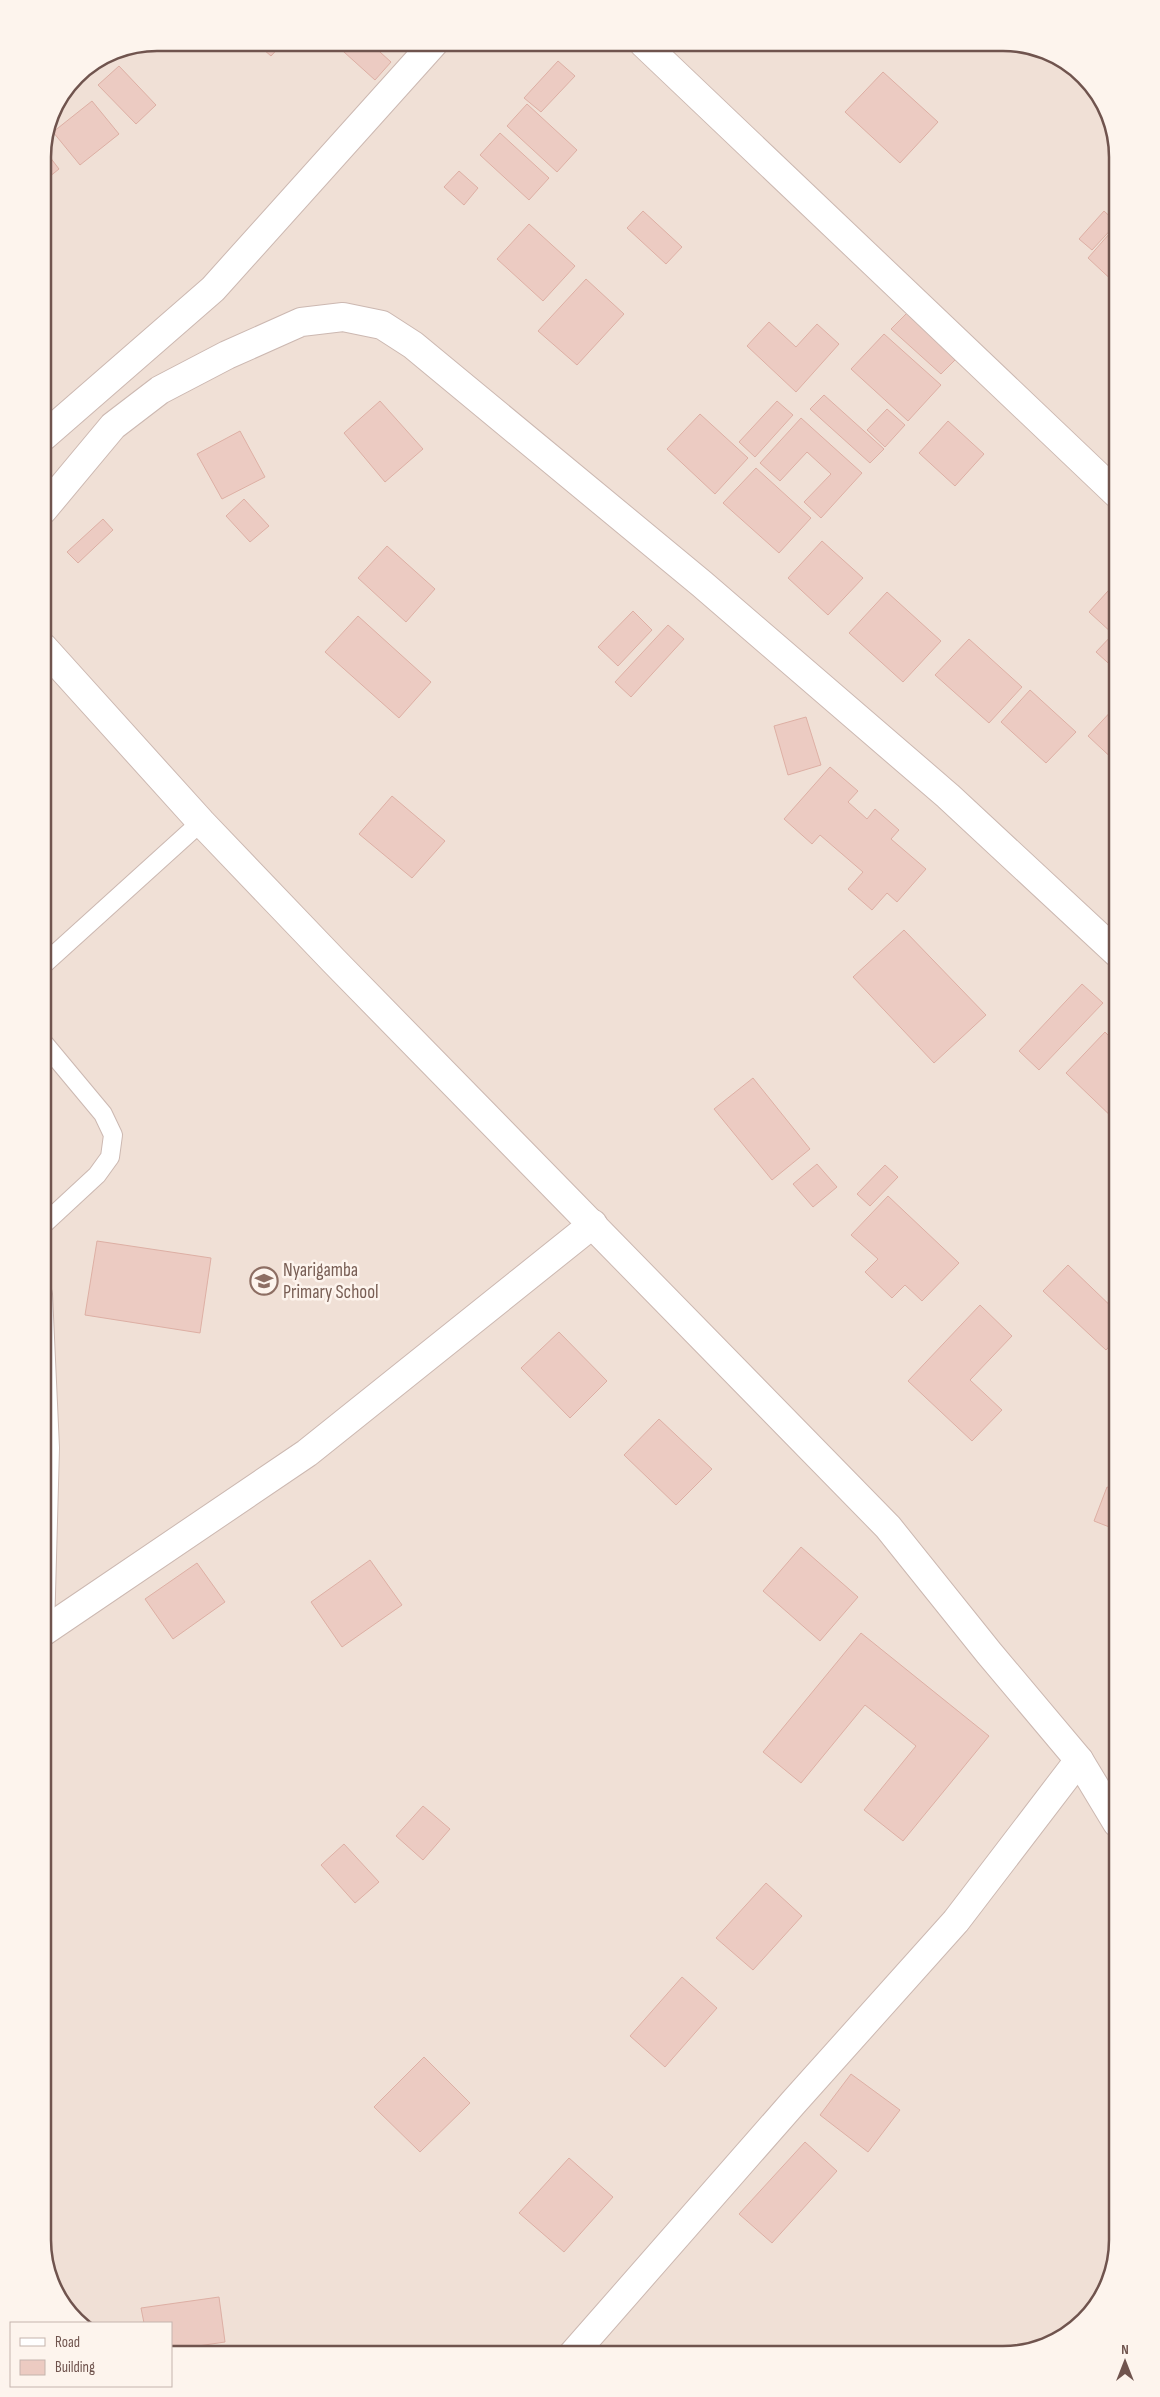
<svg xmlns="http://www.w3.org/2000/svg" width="1160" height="2397" viewBox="0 0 1160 2397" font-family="'Sofia Sans Condensed',sans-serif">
<rect width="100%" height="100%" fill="#faefe7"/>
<path fill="#f0e0d6" d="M157,43H1011L1072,66L1109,113L1117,157V2240L1098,2304L1047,2346L1003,2354H171V2323H84L51,2284L43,2240V150L54,107L76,76L113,51Z"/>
<g fill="#eccbc2" stroke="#ddafa4">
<path d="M256,43H283L271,56Z"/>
<path d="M334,43H370L391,62L375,80Z"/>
<path d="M1052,58L1072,66L1100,102Z"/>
<path d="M558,61L575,76L541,112L524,98Z"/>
<path d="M119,66L156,105L136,124L98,85Z"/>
<path d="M883,72L938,122L900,163L845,112Z"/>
<path d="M92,101L119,134L80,165L53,132Z"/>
<path d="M527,104L577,150L557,172L507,126Z"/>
<path d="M500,133L549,178L529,200L480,155Z"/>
<path d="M43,148L59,169L44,181L43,179Z"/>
<path d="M459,171L478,188L464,205L444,187Z"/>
<path d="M643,211L682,247L666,264L627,228Z"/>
<path d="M1104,211L1117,223L1092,250L1079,239Z"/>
<path d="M529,224L575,266L543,301L497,259Z"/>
<path d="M1117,225V285L1088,258Z"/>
<path d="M586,279L624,314L577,365L538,331Z"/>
<path d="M907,313L957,358L941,374L891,329Z"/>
<path d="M769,322L796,347L817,324L839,344L796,392L747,346Z"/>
<path d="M884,334L941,385L908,421L851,369Z"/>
<path d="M824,395L884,449L870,463L810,409Z"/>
<path d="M380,401L423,449L385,482L344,433Z"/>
<path d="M777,401L793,415L755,457L739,442Z"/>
<path d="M887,409L905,425L885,447L867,430Z"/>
<path d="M700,414L748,458L715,494L667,449Z"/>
<path d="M801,418L862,473L821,518L804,502L831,474L807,452L780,481L760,463Z"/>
<path d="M948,421L984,454L955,486L919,453Z"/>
<path d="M240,431L265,477L222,499L197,454Z"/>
<path d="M756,468L811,518L779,553L723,503Z"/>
<path d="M244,499L269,526L250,542L226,516Z"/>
<path d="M103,519L113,530L78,563L67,552Z"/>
<path d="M822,541L863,578L828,615L788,578Z"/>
<path d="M387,546L435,589L406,622L358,578Z"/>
<path d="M1117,581V671L1096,652L1113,634L1089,612Z"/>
<path d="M887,592L941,641L903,682L849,633Z"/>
<path d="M633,611L652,630L618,666L598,647Z"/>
<path d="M358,616L431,682L399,718L325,652Z"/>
<path d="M668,625L684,639L631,697L615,682Z"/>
<path d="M969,639L1022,687L989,723L935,675Z"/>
<path d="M1030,690L1076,732L1046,763L1001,722Z"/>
<path d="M1116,706L1117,707V763L1088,736Z"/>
<path d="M806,717L821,765L788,775L774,726Z"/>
<path d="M830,767L858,791L848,802L867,819L875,809L899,830L891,839L926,869L897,902L887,893L872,910L848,889L863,872L820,835L812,844L784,819Z"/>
<path d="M392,796L445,841L412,878L359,834Z"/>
<path d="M904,930L986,1015L934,1063L853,977Z"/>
<path d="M1082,984L1103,1003L1039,1070L1019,1051Z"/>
<path d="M1105,1032L1117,1044V1122L1066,1073Z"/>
<path d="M753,1078L810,1149L772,1180L714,1109Z"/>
<path d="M817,1164L837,1187L813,1207L793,1184Z"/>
<path d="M885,1165L898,1177L870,1206L857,1194Z"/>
<path d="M888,1196L959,1263L922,1301L905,1285L892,1298L865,1272L878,1259L851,1235Z"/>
<path d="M97,1241L211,1258L200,1333L85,1315Z"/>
<path d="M1068,1265L1117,1312V1338L1106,1350L1043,1291Z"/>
<path d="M980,1305L1012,1336L970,1380L1002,1410L972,1441L908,1381Z"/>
<path d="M559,1332L607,1381L570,1418L521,1368Z"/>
<path d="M659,1419L712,1469L676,1505L624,1455Z"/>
<path d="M1107,1487L1117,1490V1530L1094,1521Z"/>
<path d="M801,1547L858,1597L820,1641L763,1591Z"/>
<path d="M370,1560L402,1605L342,1647L311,1602Z"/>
<path d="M197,1563L225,1602L173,1639L145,1599Z"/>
<path d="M861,1633L989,1736L903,1841L864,1810L916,1746L865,1705L801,1783L763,1752Z"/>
<path d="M423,1806L450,1829L423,1860L396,1836Z"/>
<path d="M344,1844L379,1882L355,1903L321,1865Z"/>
<path d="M766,1883L802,1916L753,1970L716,1938Z"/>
<path d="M682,1977L717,2008L665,2067L630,2036Z"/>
<path d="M424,2057L470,2103L420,2152L374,2107Z"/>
<path d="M851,2074L900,2110L868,2152L820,2115Z"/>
<path d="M805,2142L837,2171L772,2243L739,2214Z"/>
<path d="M569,2158L613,2197L564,2252L519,2213Z"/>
<path d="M219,2297L225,2342L171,2350V2323H144L141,2308Z"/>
</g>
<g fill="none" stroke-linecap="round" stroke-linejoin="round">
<g stroke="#ccb8b1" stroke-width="20">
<g id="service">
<path d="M43,965L201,822"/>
<path d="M43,1225L97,1175L110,1157L113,1135L103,1114L43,1042"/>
<path d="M43,1294L50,1448L45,1630"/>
</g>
</g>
<g stroke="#ccb8b1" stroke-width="30">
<g id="minor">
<path d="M643,43L1117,494"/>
<path d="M43,437L213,289L434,43"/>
<path d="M43,510L113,426L160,390L227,355L301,322L343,317L382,325L413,345L702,584L948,796L1117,953"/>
<path d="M43,1632L307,1453L593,1224"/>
<path d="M573,2354L793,2103L956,1921L1079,1760"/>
</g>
</g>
<g stroke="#ccb8b1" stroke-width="30">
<path id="tertiary" d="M43,647L201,822L334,961L888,1527L989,1653L1079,1760L1117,1823"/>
</g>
<use href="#service" stroke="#fff" stroke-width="18"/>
<use href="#minor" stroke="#fff" stroke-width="28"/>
<use href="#tertiary" stroke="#fff" stroke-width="28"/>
</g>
<defs>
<g id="school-ring" transform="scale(1.4375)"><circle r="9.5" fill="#fdf4ed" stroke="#8d6e63" stroke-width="1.5"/><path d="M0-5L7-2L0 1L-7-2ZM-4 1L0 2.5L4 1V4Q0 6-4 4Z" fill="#8d6e63"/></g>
</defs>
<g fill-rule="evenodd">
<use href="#school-ring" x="264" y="1281"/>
</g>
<g text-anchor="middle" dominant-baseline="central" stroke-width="5" stroke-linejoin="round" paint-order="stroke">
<g font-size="19" fill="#785e54" stroke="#fdf4ed" text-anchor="start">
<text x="283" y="1270">Nyarigamba<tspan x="283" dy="22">Primary School</tspan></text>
</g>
</g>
<path d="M0 0H1160V2397H0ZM157 51H1003A106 106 0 0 1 1109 157V2240A106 106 0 0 1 1003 2346H157A106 106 0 0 1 51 2240V157A106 106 0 0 1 157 51Z" fill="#fdf4ed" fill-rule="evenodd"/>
<path fill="none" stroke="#70544e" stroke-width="2.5" d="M157 51H1003A106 106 0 0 1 1109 157V2240A106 106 0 0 1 1003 2346H157A106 106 0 0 1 51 2240V157A106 106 0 0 1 157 51Z"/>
<rect x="10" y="2322" width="162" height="65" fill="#fdf4ed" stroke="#c5b4ad"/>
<rect x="20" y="2338" width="25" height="8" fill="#ffffff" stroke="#c5b4ad"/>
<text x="55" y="2347" font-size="15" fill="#70544e">Road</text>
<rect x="20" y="2360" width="25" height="15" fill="#eccbc2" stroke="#c5b4ad"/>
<text x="55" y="2372" font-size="15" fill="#70544e">Building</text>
<g transform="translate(1125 2362)" stroke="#fdf4ed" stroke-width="4" paint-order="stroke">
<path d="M0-4L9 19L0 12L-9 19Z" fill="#70544e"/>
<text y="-8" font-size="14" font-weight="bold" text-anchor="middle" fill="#70544e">N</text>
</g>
</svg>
